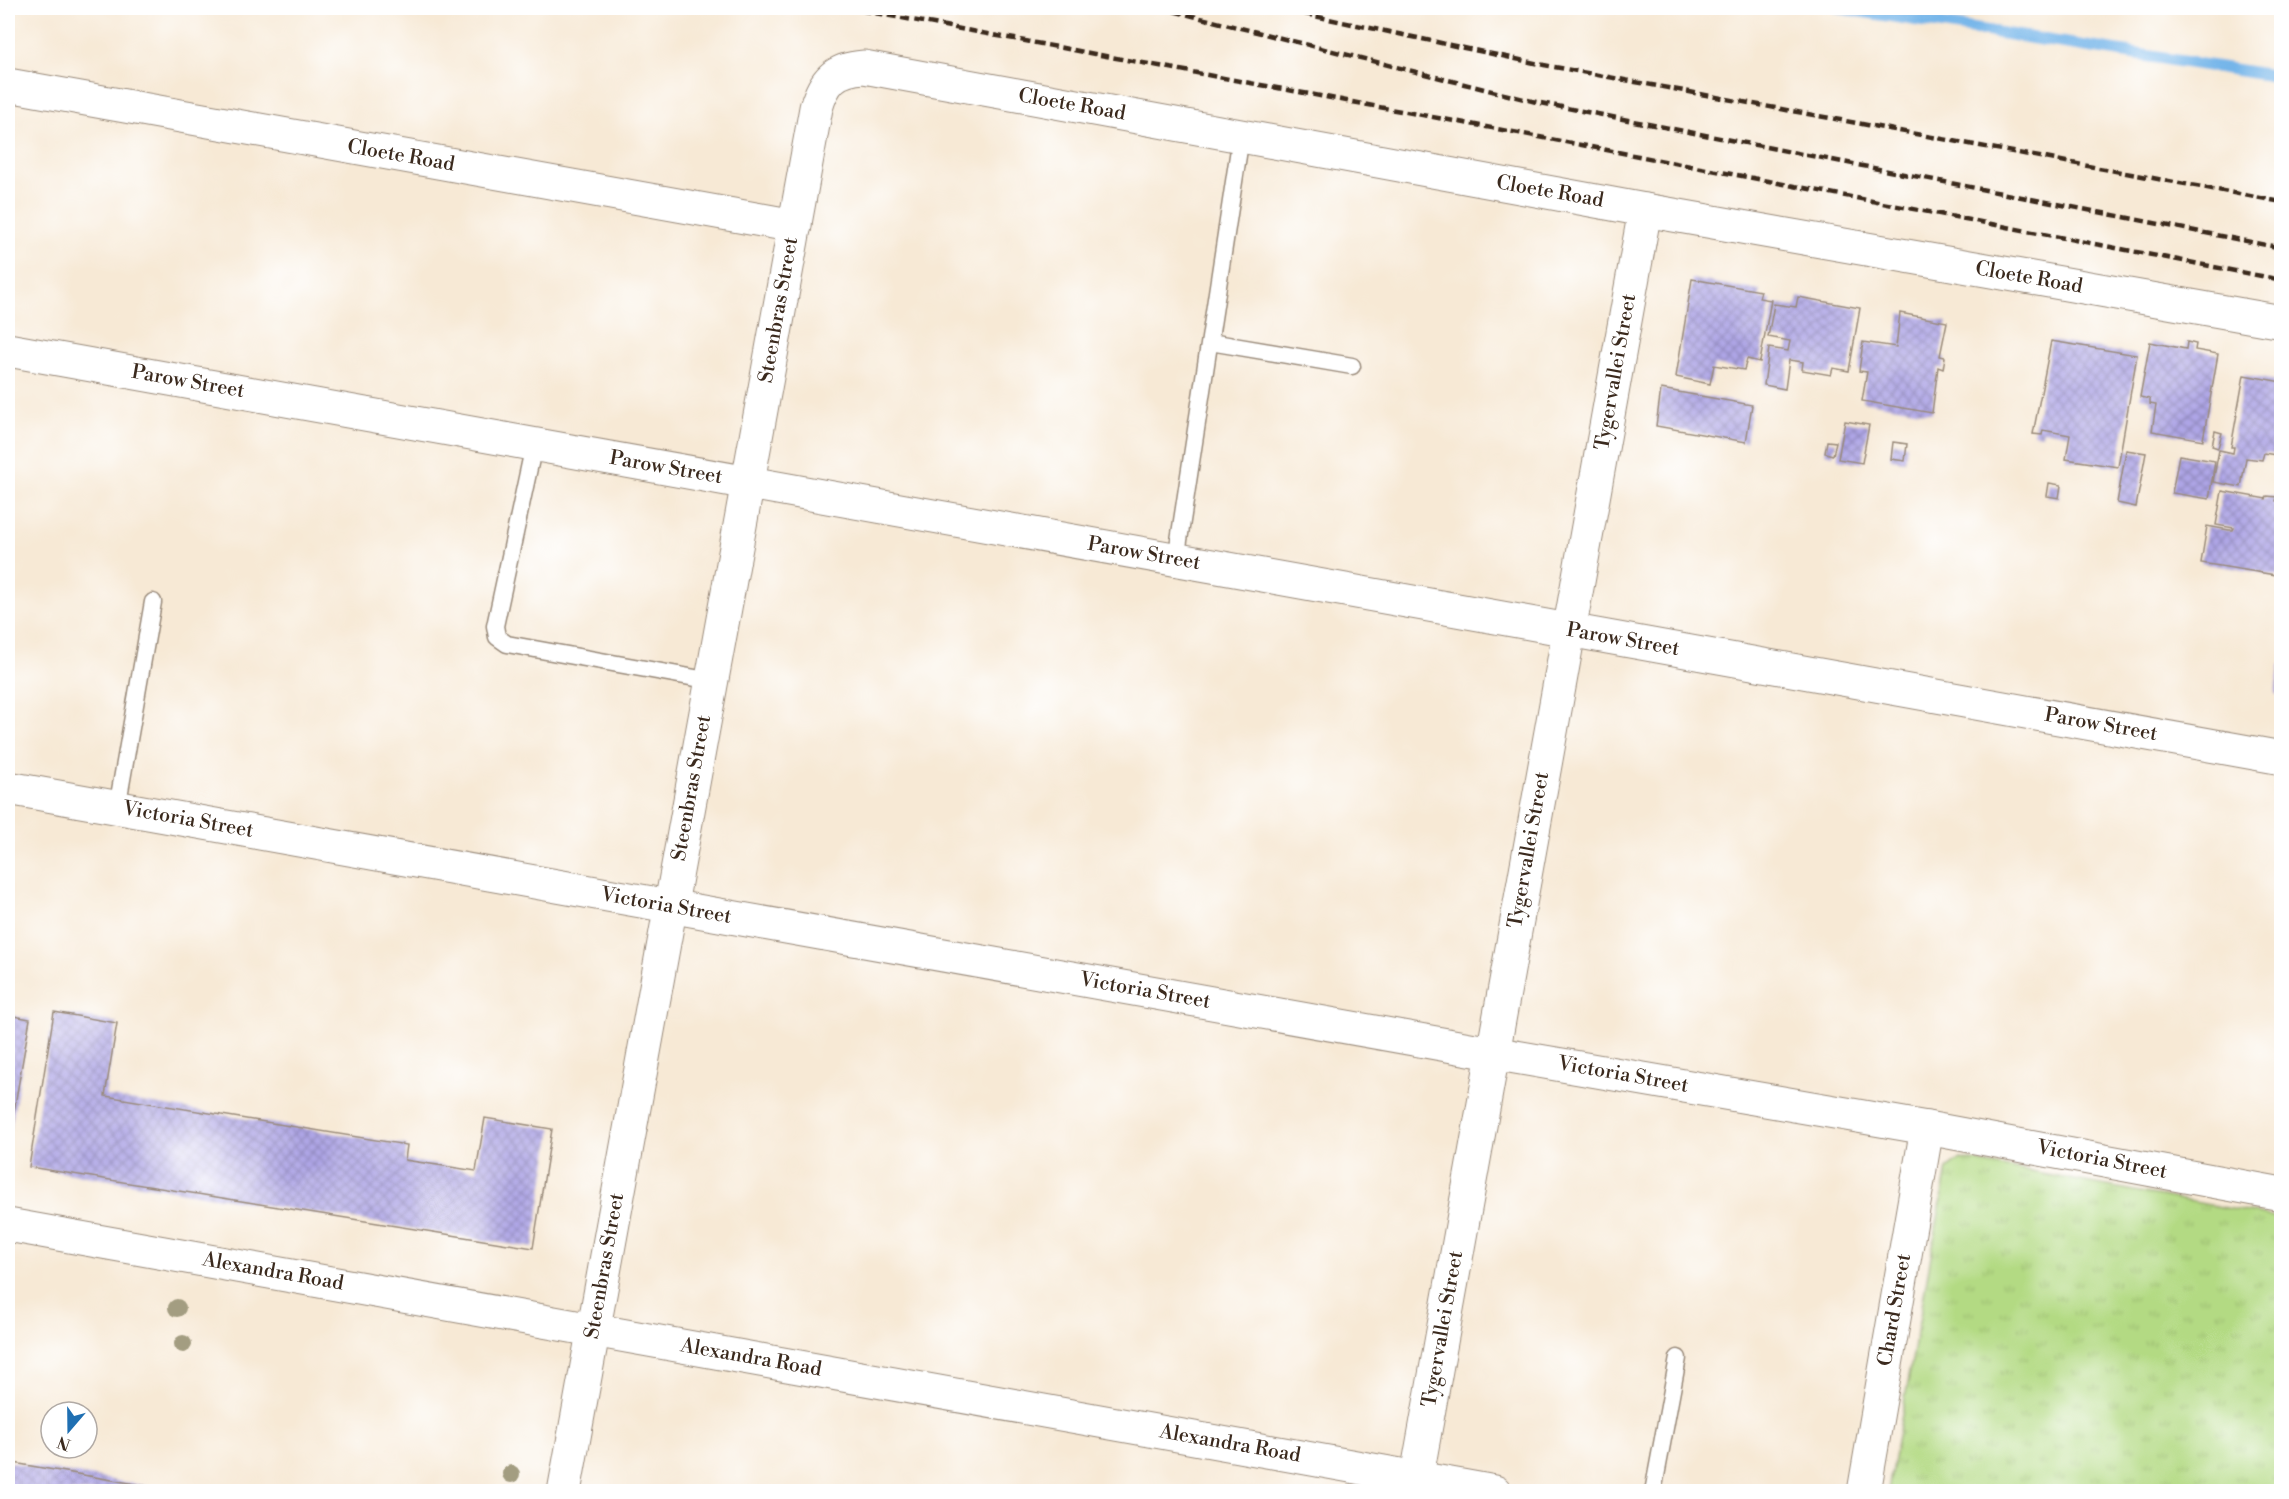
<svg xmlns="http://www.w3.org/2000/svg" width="2289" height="1499" viewBox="0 0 2289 1499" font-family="'Libre Bodoni',serif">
<defs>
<pattern id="grass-tufts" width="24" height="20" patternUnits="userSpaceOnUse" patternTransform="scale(1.5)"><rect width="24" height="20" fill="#b3da83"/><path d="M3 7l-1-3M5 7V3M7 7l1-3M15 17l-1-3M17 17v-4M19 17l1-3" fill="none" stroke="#9bbb71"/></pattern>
<pattern id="building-cross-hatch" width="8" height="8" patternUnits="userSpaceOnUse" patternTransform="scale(1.5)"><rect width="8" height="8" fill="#aea5e6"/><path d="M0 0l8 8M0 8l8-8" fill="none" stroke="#8f87ba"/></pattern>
</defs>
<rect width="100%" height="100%" fill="#fff"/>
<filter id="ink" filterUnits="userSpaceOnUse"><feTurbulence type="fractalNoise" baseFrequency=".0167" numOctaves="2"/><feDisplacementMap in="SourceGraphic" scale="12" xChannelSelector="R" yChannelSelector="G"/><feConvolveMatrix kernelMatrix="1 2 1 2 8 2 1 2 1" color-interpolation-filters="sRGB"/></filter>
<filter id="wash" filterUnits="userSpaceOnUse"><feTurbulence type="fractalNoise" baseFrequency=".008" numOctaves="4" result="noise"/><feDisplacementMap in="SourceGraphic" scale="24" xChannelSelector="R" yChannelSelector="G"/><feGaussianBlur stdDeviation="1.35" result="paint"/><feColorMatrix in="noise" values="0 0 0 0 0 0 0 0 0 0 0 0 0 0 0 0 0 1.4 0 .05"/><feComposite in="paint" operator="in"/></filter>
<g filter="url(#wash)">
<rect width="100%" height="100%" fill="#f7e9d5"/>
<path fill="url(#grass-tufts)" stroke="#778250" stroke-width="1.5" d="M1960,1159L2281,1218V1491H1888L1947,1169Z"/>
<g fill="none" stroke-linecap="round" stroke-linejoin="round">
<path stroke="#74b5e9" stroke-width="12" d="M1839,8L2282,77"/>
</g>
<g id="blocks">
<g fill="url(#building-cross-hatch)">
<path d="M1692,279L1761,291L1759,298L1771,300L1760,362L1747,359L1744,370L1714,365L1710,384L1676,377Z"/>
<path d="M1798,297L1860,308L1849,371L1833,368L1831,375L1802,370L1803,362L1789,360L1785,389L1764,385L1769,348L1788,351L1790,341L1768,337L1774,304L1796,307Z"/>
<path d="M1900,313L1947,322L1940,356L1945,357L1943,369L1938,367L1932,413L1862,401L1867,372L1859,371L1863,342L1896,347Z"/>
<path d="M2051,341L2137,355L2118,467L2066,459L2070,435L2043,430L2042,435L2033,434Z"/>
<path d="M2150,342L2186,349L2187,342L2196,344L2195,350L2218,354L2203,440L2152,431L2156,405L2150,404V399L2140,397Z"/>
<path d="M2244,375L2282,382V456L2264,453L2262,460L2246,458L2241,487L2213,482L2219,450L2233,453L2234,447H2231Z"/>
<path d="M1661,389L1752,405L1746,442L1656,426Z"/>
<path d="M1845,421L1869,425L1862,463L1838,459Z"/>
<path d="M2215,431L2222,433L2218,448L2212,446Z"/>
<path d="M1827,441L1836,442L1833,455L1825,453Z"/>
<path d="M1893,442L1907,444L1905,461L1891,459Z"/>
<path d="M2126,450L2146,453L2136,507L2117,503Z"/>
<path d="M2179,455L2215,461L2209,499L2172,493Z"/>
<path d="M2049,483L2061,485L2059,498L2047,496Z"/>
<path d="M2222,491L2266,499L2267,496L2277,497L2276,501L2282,502V576L2201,563L2207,526L2229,530H2233L2234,528L2216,525Z"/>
<path d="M2280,664H2282V695L2275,694Z"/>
<path d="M54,1012L117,1023L105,1096L407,1145L405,1160L476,1171L485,1118L552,1129L533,1248L29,1167Z"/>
<path d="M8,1015L30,1019L9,1139H8Z"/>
<path d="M8,1462L158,1488V1492H8Z"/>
</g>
</g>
</g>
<g filter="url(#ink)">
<use href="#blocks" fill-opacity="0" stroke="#998a7a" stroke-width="1.5"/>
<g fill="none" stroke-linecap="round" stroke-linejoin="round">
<g stroke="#998a7a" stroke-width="19">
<g id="lane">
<path d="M1210,342L1352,366"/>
<path d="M534,445L495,626L497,637L507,644L712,681"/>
<path d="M1176,560L1241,136"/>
<path d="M117,808L153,602"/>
<path d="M1653,1492L1678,1358"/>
</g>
</g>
<g stroke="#998a7a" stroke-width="35">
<g id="street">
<path d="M8,85L795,226"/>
<path d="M8,350L2282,758"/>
<path d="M8,788L1492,1053L1927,1128L2282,1194"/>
<path d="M8,1225L1495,1492"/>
<path d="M564,1492L816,108C824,81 834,69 864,67L1645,210L2282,322"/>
<path d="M1414,1492L1645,210"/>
<path d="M1864,1492L1927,1128"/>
</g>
</g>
<use href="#lane" stroke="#fff" stroke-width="16"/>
<use href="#street" stroke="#fff" stroke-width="33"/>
<g stroke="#3b2a1e" stroke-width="4.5" stroke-dasharray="9 4.5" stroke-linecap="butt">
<path d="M848,8L1524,134L2282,280"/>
<path d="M1161,8L1536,102L2282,248"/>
<path d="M1277,8L1544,65L2282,202"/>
</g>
</g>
<g fill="#a39d81">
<circle cx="177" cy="1308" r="9"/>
<circle cx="183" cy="1344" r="9"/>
<circle cx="511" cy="1474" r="9"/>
</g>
</g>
<g text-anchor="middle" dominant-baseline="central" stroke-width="4.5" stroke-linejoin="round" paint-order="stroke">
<g font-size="20" fill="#3b2a1e" stroke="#fff">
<text transform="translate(1072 105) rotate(10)">Cloete Road</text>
<text transform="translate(401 156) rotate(10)">Cloete Road</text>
<text transform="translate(1550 192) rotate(10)">Cloete Road</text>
<text transform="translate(2029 278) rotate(10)">Cloete Road</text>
<text transform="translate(779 310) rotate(-80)">Steenbras Street</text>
<text transform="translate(1616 372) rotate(-80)">Tygervallei Street</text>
<text transform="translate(188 382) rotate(10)">Parow Street</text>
<text transform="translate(666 468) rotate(10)">Parow Street</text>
<text transform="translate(1144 554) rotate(10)">Parow Street</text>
<text transform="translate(1623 640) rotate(10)">Parow Street</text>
<text transform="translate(2101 725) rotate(10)">Parow Street</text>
<text transform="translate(692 788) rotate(-80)">Steenbras Street</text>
<text transform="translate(188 820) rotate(10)">Victoria Street</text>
<text transform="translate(1529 850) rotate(-80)">Tygervallei Street</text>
<text transform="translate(666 906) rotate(10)">Victoria Street</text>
<text transform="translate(1145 991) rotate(10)">Victoria Street</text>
<text transform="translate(1623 1075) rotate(10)">Victoria Street</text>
<text transform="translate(2102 1160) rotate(11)">Victoria Street</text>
<text transform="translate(605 1266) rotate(-80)">Steenbras Street</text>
<text transform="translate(273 1272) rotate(10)">Alexandra Road</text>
<text transform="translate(1895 1310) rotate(-80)">Chard Street</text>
<text transform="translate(1443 1329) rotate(-80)">Tygervallei Street</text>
<text transform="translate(751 1358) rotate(10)">Alexandra Road</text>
<text transform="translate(1230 1444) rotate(10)">Alexandra Road</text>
</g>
</g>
<rect width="2289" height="1499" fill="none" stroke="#fff" stroke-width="30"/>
<g transform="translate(69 1430) rotate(200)"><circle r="28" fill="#ffffff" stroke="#b1aaa5" stroke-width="1.5"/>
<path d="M0-4.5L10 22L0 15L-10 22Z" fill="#1f6fb2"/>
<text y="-9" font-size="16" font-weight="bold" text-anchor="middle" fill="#3b2a1e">N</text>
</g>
</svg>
